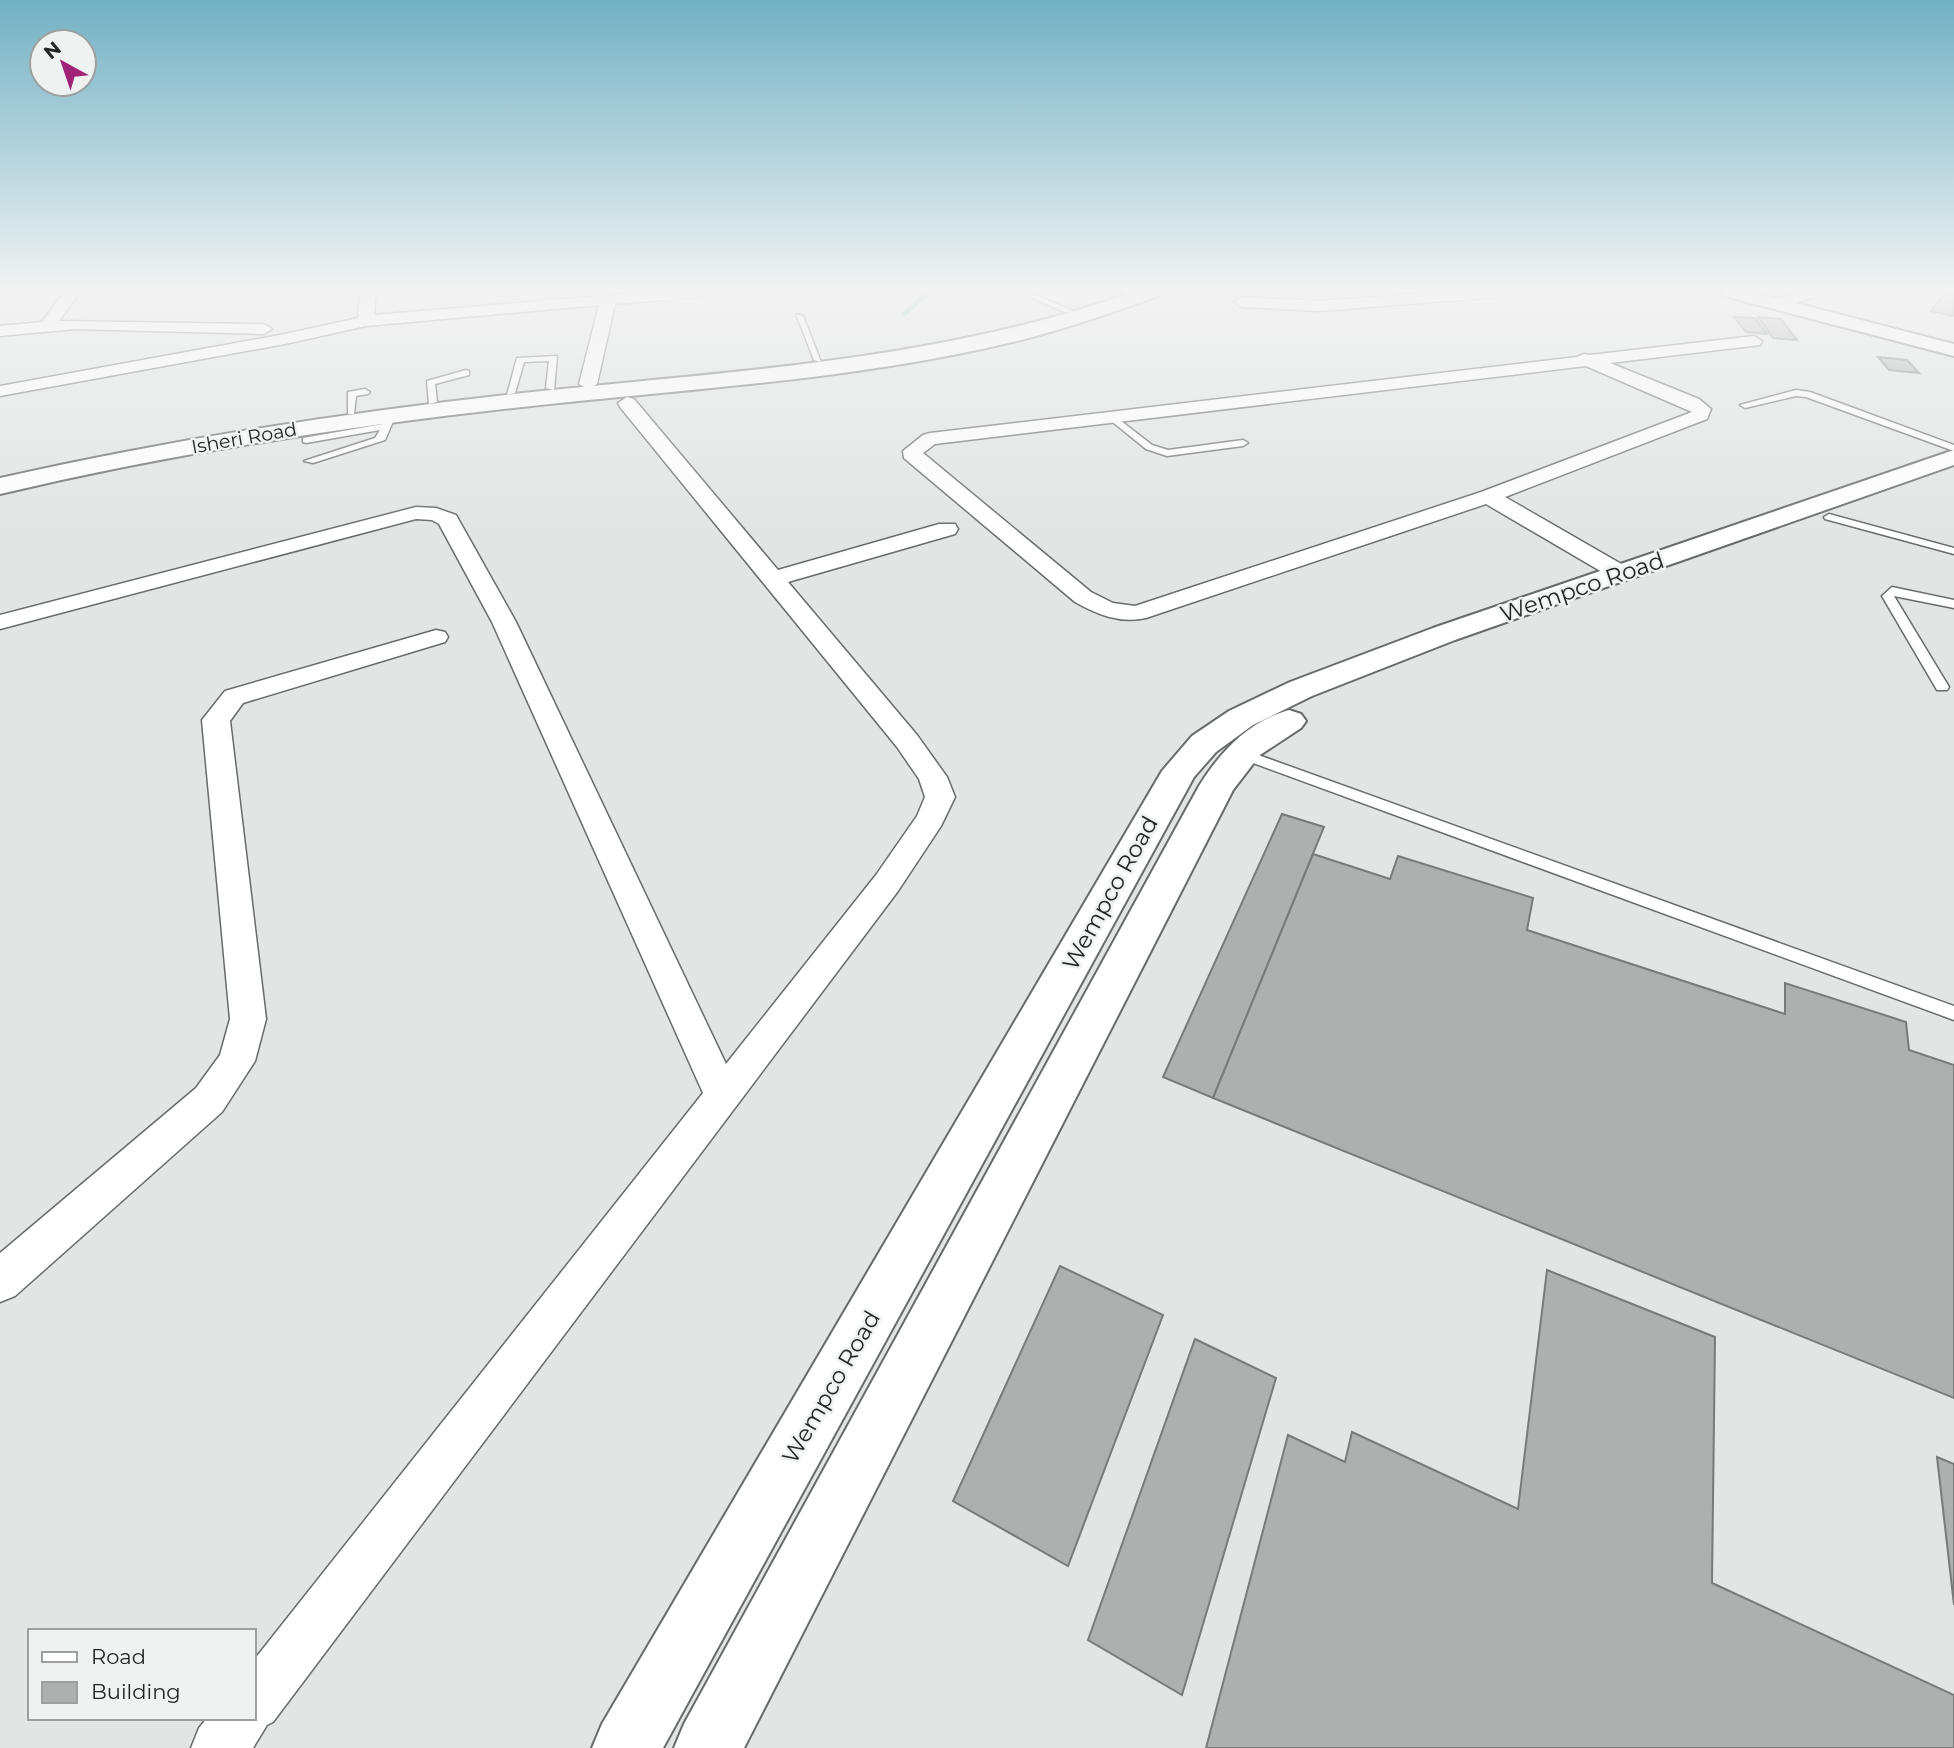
<svg xmlns="http://www.w3.org/2000/svg" width="1954" height="1748" viewBox="0 0 1954 1748" font-family="Montserrat,sans-serif">
<rect width="100%" height="100%" fill="#e1e5e3"/>
<g fill="none" stroke-linecap="round" stroke-linejoin="round">
<path stroke="#61ad8e" stroke-width="4.5" d="M904,314L929,292"/>
</g>
<g fill="#acb0ae" stroke="#777b79" stroke-width="2">
<path d="M1946,292H1954V316L1931,311Z"/>
<path d="M1734,317L1755,318L1767,334L1746,332Z"/>
<path d="M1758,317L1781,319L1797,340L1773,338Z"/>
<path d="M1878,357L1907,360L1919,373L1889,370Z"/>
<path d="M1282,814L1324,827L1213,1098L1163,1077Z"/>
<path d="M1313,854L1390,879L1398,856L1533,898L1527,930L1785,1014V983L1906,1022L1909,1050L1954,1065V1398L1213,1098Z"/>
<path d="M1060,1266L1163,1315L1068,1566L953,1501Z"/>
<path d="M1547,1270L1715,1337L1712,1583L1954,1695V1748H1206L1288,1435L1345,1462L1352,1432L1518,1509Z"/>
<path d="M1195,1339L1276,1378L1182,1695L1088,1640Z"/>
<path d="M1937,1457L1954,1464V1605Z"/>
</g>
<g fill="none" stroke-linecap="round" stroke-linejoin="round">
<g stroke="#676b69" stroke-width="3">
<g id="lane">
<path d="M1019,292H1029L1073,311L1066,313Z"/>
<path d="M1121,292H1130L1126,294Z"/>
<path d="M796,314L803,316L821,362L814,360Z"/>
<path d="M557,356L554,390L546,388L549,361L524,362L515,393L507,395L517,358Z"/>
<path d="M466,370L469,371V375L435,384L437,402L429,404L427,381Z"/>
<path d="M365,389L370,392L368,394L356,396L354,414H348V392Z"/>
<path d="M1796,390L1810,392L1954,445V451L1806,397L1796,396L1745,408L1740,405Z"/>
<path d="M390,414L395,417L385,440L313,463L304,461L375,438L380,430L306,443L303,442V438L383,424L387,415Z"/>
<path d="M1112,414L1152,445L1168,450L1243,440L1248,443L1243,446L1167,456L1146,449L1109,419V415Z"/>
<path d="M1829,514L1954,548V554L1825,519L1824,517Z"/>
<path d="M1892,587L1954,600V608L1894,596L1949,687L1947,690H1937L1882,596Z"/>
<path d="M1239,748L1954,1006V1020L1234,756L1232,753L1234,750Z"/>
</g>
</g>
<g stroke="#676b69" stroke-width="3">
<g id="street">
<path d="M64,292H80L59,321L264,324L272,329L264,334L75,329L0,336V326L42,322Z"/>
<path d="M360,292H376L374,315L647,292H708L700,297L615,304L597,384L588,389L579,384L599,305L366,326L285,344L0,396V386L285,334L358,318Z"/>
<path d="M1440,292H1506L1498,297L1320,311L1242,307L1234,302L1242,297L1320,301Z"/>
<path d="M1800,292H1823L1820,295L1778,309L1770,304L1772,301Z"/>
<path d="M1754,336L1762,341L1760,345L1610,363L1699,399L1711,409L1707,419L1505,497L1630,569L1634,574L1630,579H1614L1486,504L1146,618C1120,624 1096,614 1075,602L904,458L903,451L923,435L930,433L1577,357L1584,354L1590,355ZM1586,366L1692,412L1481,492L1135,606L1113,603L1091,592L923,453L935,444Z"/>
<path d="M627,397L634,399L778,570L939,524H955L958,529L955,534L788,582L917,735L947,777L955,797L941,826L898,891L273,1722L267,1725L253,1748H191L199,1728L207,1718H254V1660L703,1093L492,622L439,524L432,520L416,519L0,629V615L416,507L436,508L456,515L516,622L726,1064L876,875L917,816L925,797L919,779L897,747L620,407L618,403Z"/>
<path d="M436,630L445,632L448,637L445,642L243,703L230,721L266,1019L255,1061L222,1112L15,1296L0,1302V1253L196,1088L220,1055L230,1019L202,720L225,691Z"/>
</g>
</g>
<g stroke="#676b69" stroke-width="4">
<g id="secondary">
<path d="M1133,292H1160L1158,296C1111,313 1065,329 1017,341C852,381 681,389 513,408C340,427 169,454 0,494V478C179,438 360,410 542,391C742,370 942,360 1133,292Z"/>
<path d="M1722,292H1753L1954,344V356L1724,296Z"/>
<path d="M1954,450V465L1455,640L1312,696L1253,725L1216,752L1194,777L663,1748H592L602,1724L1162,771L1192,736L1229,711L1290,682L1433,628Z"/>
<path d="M1289,710L1301,714L1306,721L1301,728L1260,755L1233,790L744,1748H674L684,1724L1199,786C1220,752 1249,721 1289,710Z"/>
</g>
</g>
<use href="#lane" fill="#fff" fill-rule="evenodd"/>
<use href="#street" fill="#fff" fill-rule="evenodd"/>
<use href="#secondary" fill="#fff" fill-rule="evenodd"/>
</g>
<linearGradient id="sky" x2="0" y2="1"><stop stop-color="#72b1c4"/><stop offset="0.54" stop-color="#f2f3f2"/><stop offset="1" stop-color="#f2f3f2" stop-opacity="0"/></linearGradient>
<rect width="1954" height="537" fill="url(#sky)"/>
<g text-anchor="middle" dominant-baseline="central" stroke-width="5" stroke-linejoin="round" paint-order="stroke">
<g font-size="19" fill="#242525" stroke="#eef2f0">
<text transform="translate(244 438) rotate(-10)">Isheri Road</text>
</g>
<g font-size="23" fill="#242525" stroke="#eef2f0">
<text transform="translate(1582 587) rotate(-19)">Wempco Road</text>
<text transform="translate(1110 893) rotate(-61)">Wempco Road</text>
<text transform="translate(831 1387) rotate(-60)">Wempco Road</text>
</g>
</g>
<rect x="28" y="1629" width="228" height="91" fill="#eef2f0" stroke="#9da09f" stroke-width="2"/>
<rect x="42" y="1652" width="35" height="10" fill="#ffffff" stroke="#9da09f" stroke-width="2"/>
<text x="91" y="1664" font-size="21" fill="#242525">Road</text>
<rect x="42" y="1682" width="35" height="21" fill="#acb0ae" stroke="#9da09f" stroke-width="2"/>
<text x="91" y="1699" font-size="21" fill="#242525">Building</text>
<g transform="translate(63 63) rotate(320)"><circle r="33" fill="#eef2f0" stroke="#9da09f" stroke-width="2"/>
<path d="M0-5L12 26L0 18L-12 26Z" fill="#a12376"/>
<text y="-10" font-size="19" font-weight="bold" text-anchor="middle" fill="#242525">N</text>
</g>
</svg>
